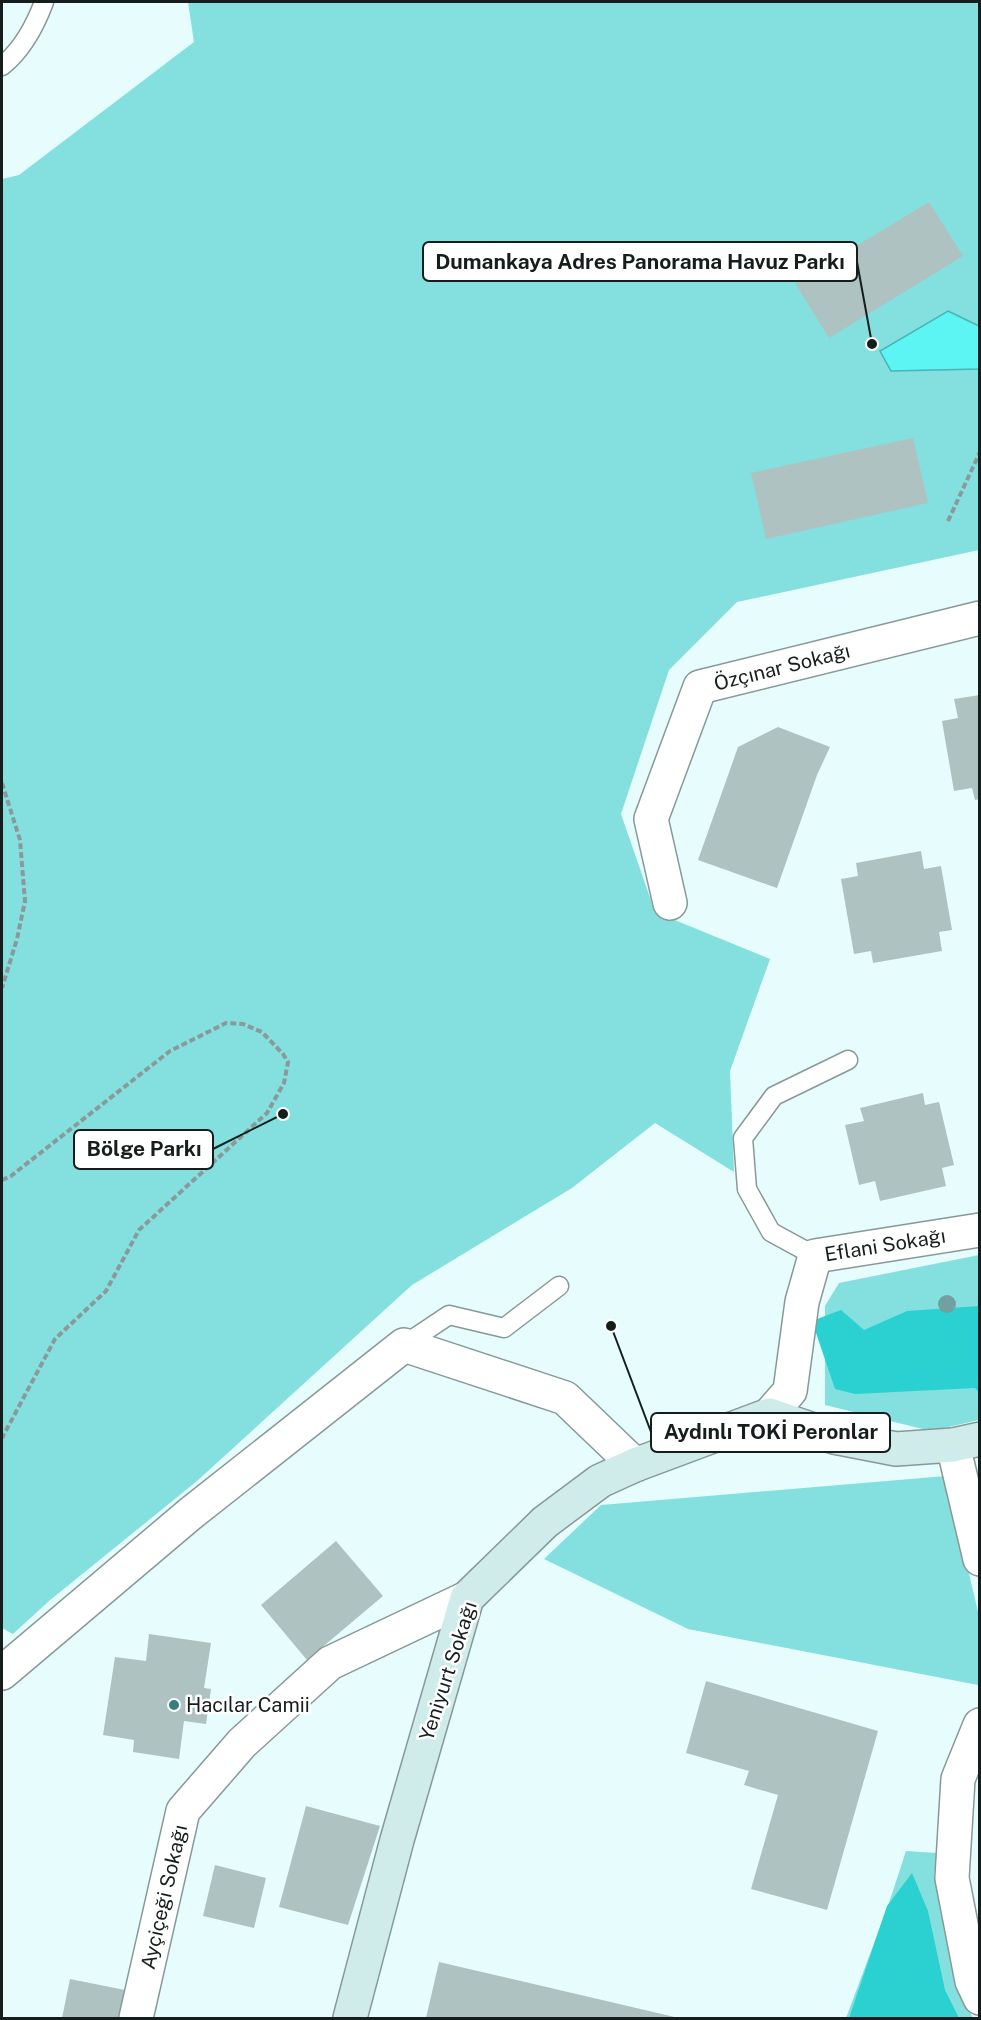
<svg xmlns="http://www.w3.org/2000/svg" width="981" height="2020" viewBox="0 0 981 2020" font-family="'Public Sans',sans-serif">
<rect width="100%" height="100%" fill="#e7fcfc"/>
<g fill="#83e0de">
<path d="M188,2H979V550L737,602L669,670L621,814L655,912L770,959L730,1071L734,1172L655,1123L572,1188L412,1285L197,1481L49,1601L13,1634L2,1628V179L19,175L194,42Z"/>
<path d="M979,1255V1420L931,1431L825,1405V1306L839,1283Z"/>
<path d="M946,1476L979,1616V1682L978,1685L688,1629L544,1559L601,1505Z"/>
<path d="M906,1851L937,1853L934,1876L955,1982L973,2018H846L888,1906Z"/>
</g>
<g fill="#2ad1d0">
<path d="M979,1306V1392L975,1388L855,1394L835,1389L812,1321L841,1310L864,1330L907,1311Z"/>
<path d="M912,1873L928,1911L945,1990L959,2018H849L887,1906Z"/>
</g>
<path fill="#5df5f3" stroke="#48b4b3" stroke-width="1.5" d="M948,311L979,326V369L891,371L880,351Z"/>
<g fill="#aec2c1">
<path d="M929,202L963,256L829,338L795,283Z"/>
<path d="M913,438L928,503L766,539L751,473Z"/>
<path d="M980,695V799L975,800L972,788L954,791L942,721L958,718L954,699Z"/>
<path d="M778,727L830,747L817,775L777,888L698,860L738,747Z"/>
<path d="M921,851L924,869L941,866L952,930L939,932L942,951L873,963L871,951L854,954L841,879L858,876L856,863Z"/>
<path d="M923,1093L925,1105L939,1102L954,1165L942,1168L946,1186L880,1201L875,1181L859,1185L845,1125L864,1121L860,1108Z"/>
<path d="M336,1541L383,1596L307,1660L261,1605Z"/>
<path d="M149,1634L211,1643L204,1688L211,1689L206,1724L184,1721L179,1759L133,1752L134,1740L103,1735L115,1657L146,1661Z"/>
<path d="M706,1681L878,1731L827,1910L751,1889L778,1795L744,1785L749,1771L686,1753Z"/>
<path d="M306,1806L380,1826L348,1925L279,1907Z"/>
<path d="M215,1865L266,1878L254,1928L203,1916Z"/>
<path d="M439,1962L679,2018H426Z"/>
<path d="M70,1979L125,1990L119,2018H62Z"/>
</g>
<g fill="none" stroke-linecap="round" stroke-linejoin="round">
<g stroke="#869998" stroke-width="21">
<g id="lane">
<path d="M2,66C22,50 35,26 44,2"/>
<path d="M815,1256L771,1232L747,1189L743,1138L774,1096L848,1060"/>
<path d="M404,1345L449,1315L504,1328L559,1286"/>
</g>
</g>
<g stroke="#869998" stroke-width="36">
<g id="street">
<path d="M670,903L651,819L700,687L980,618"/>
<path d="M769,1415L790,1391L802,1302L815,1256L980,1230"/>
<path d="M953,1445L980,1559"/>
<path d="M2,1673L190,1514L404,1345L565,1398L635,1465"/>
<path d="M980,1725L958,1779L952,1878L972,1981L980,1998"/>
<path d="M136,2018L183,1811L242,1743L330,1663L467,1598"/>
</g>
</g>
<g stroke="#869998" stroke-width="36">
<path id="secondary" d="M350,2018L397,1840L467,1598L545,1522L600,1481L635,1465L769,1415L834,1437L896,1449L953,1445L980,1439"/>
</g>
<g stroke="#8a9999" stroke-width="4" stroke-dasharray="6 3" stroke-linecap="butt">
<path d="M948,521L980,452"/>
<path d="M2,783L20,840L25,901L17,939L2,988"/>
<path d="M2,1180L11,1176L170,1051L226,1023L243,1024L262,1032L283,1054L288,1062L284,1083L267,1113L139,1230L106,1291L55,1339L2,1438"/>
</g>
<use href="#lane" stroke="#fff" stroke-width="18"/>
<use href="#street" stroke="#fff" stroke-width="33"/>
<use href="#secondary" stroke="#cfeceb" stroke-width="33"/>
</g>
<circle fill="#72a0a0" cx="947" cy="1304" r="9"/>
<circle fill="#367f7e" stroke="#fff" stroke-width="2" cx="174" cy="1705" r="6"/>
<g text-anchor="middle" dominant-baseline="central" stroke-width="5" stroke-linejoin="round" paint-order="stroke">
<g font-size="20" fill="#161d1d" stroke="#fff">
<text transform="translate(782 667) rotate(-14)">Özçınar Sokağı</text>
<text transform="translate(885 1245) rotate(-9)">Eflani Sokağı</text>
<text transform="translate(448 1671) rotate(-72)">Yeniyurt Sokağı</text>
<text transform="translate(164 1897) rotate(-77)">Ayçiçeği Sokağı</text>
</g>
<g font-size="20" fill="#161d1d" stroke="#fff" text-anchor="start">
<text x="186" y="1705">Hacılar Camii</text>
</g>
</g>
<path fill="none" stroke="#161d1d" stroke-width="2" d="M872 344L857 262M283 1114L213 1149M611 1326L651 1432"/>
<g fill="#161d1d" stroke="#fff" stroke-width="2">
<circle cx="872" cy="344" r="6"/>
<circle cx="283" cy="1114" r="6"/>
<circle cx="611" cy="1326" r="6"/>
</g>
<g fill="#fff" stroke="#161d1d" stroke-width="2">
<rect x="423" y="242" width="434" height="39" rx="6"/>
<rect x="74" y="1130" width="139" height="39" rx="6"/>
<rect x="651" y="1413" width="239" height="39" rx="6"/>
</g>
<g font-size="21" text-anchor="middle" font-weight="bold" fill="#161d1d">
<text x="640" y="269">Dumankaya Adres Panorama Havuz Parkı</text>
<text x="144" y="1156">Bölge Parkı</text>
<text x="771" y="1439">Aydınlı TOKİ Peronlar</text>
</g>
<rect width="981" height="2020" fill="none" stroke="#161d1d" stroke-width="6"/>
</svg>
